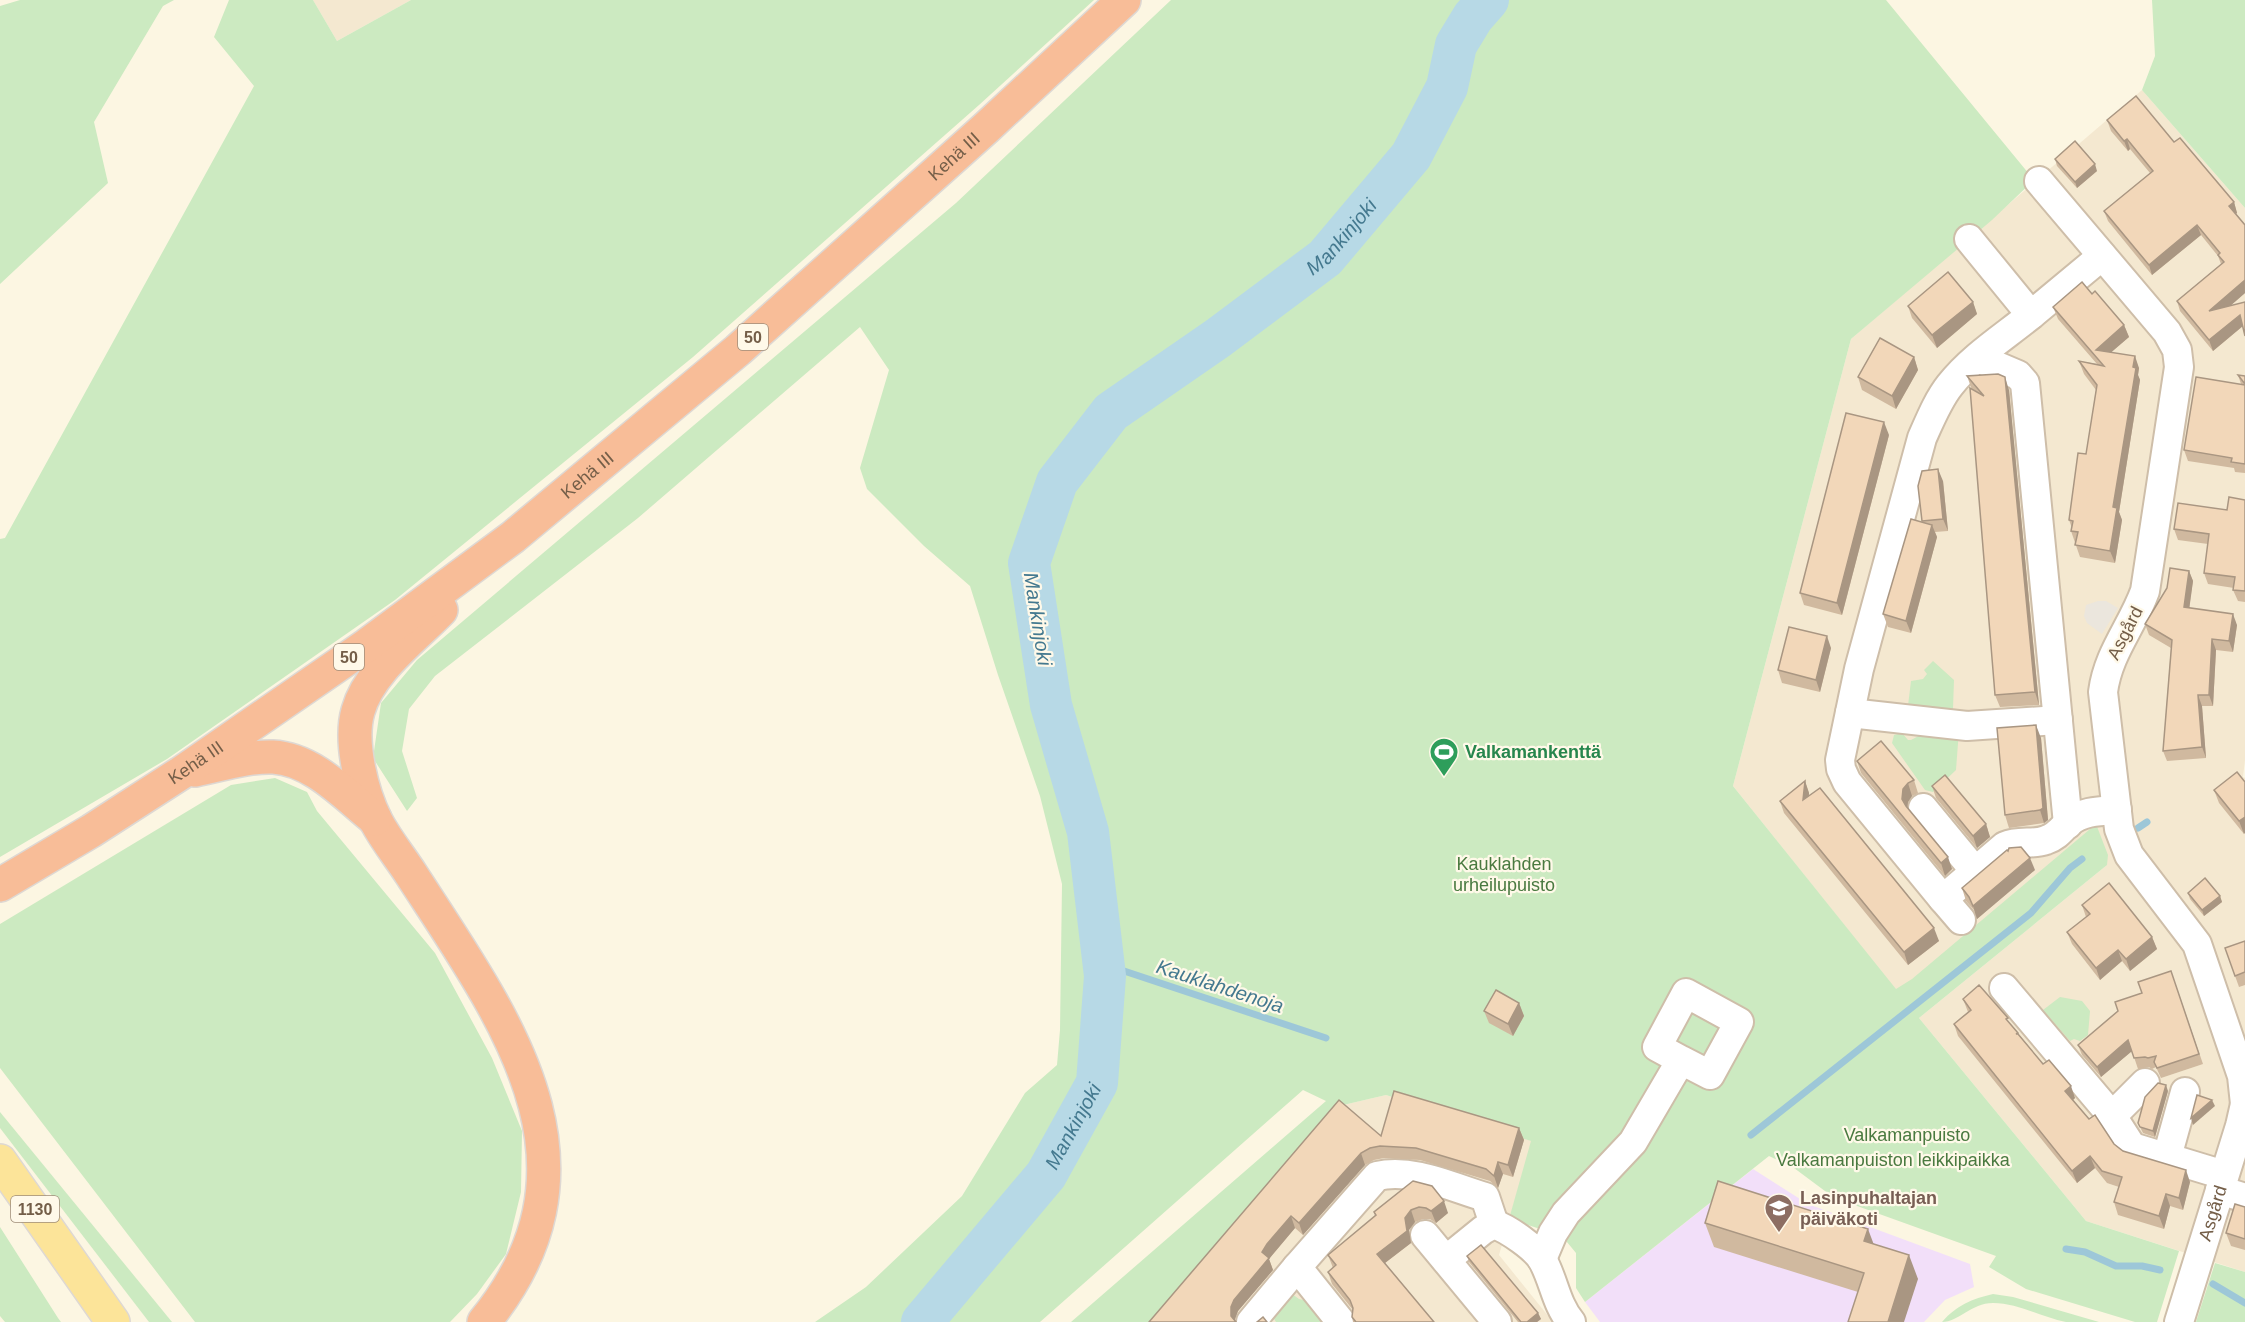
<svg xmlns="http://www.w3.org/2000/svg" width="2245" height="1322" viewBox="0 0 2245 1322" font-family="Helvetica,sans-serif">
<rect width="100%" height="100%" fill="#fcf6e2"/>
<g fill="#f4e8d0">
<path d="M313,0H411L337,41Z"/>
<path d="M2142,90L2245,208V760L2243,777L2245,778V1272L2086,1221L1919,1018L2107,865L1896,990L1733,786L1851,339Z"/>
<path d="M1386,1095L1532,1141L1499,1255L1549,1317L1557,1322H1158L1339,1106Z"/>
</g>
<path fill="#ebe6dd" d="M2098,601H2106L2118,608L2102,634L2087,623L2084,616L2086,605Z"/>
<path fill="#f2dff9" d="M1753,1169L1808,1204L1970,1264L1974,1287L1945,1300L1924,1322H1600L1585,1302Z"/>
<g fill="#cceac1">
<path d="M20,0H174L163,6L94,122L108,183L0,284V6Z"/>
<path d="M229,0H313L337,41L411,0H1094L979,105L693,357L395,600L167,759L0,857V539L5,538L254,86L214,37Z"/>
<path d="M1171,0H1886L2034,180L1992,220L1851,339L1733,786L1896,989L1912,979L2096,824L2108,855L2107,865L1919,1018L2086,1221L2179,1251L2157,1322H2135L2026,1289L1989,1267L1996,1256L1846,1202L1833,1197L1794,1168L1769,1156L1585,1302L1576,1288V1253L1562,1236L1509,1219L1531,1141L1386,1095L1339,1106L1158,1322H1071L1326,1101L1303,1090L1040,1322H815L866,1287L962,1196L1025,1093L1057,1065L1060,1030L1062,884L1040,796L998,675L970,586L924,546L867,489L860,468L889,370L860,327L638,518L435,676L409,709L402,751L417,798L407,811L373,758L381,703L417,660L956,203Z"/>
<path d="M2152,0H2245V208L2142,90L2155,56Z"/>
<path d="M1933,661L1954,680L1953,709L1959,718L1907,714L1911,681L1923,679L1927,674L1924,670Z"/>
<path d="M1930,730H1959L1956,770L1933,792L1925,790L1892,743L1894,735L1902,733L1908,740H1911Z"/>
<path d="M275,778L307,792L317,811L435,953L492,1058L522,1131L521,1192L506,1254L477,1294L450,1322H195L0,1068V924L231,785Z"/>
<path d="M2060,997L2082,1001L2090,1011L2088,1035L2080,1041L2074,1039L2070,1041L2043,1010Z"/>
<path d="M0,1112L172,1322H149L0,1128Z"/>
<path d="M0,1227L58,1318L61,1322H5L0,1316Z"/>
<path d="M2215,1263L2245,1272V1322H2196Z"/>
<path d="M1292,1294L1299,1299L1308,1301L1328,1322H1276L1273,1317Z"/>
<path d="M1993,1294L2013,1297L2099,1322C2088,1322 2076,1322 2066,1322C2041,1317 2018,1303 1993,1303C1971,1303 1959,1322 1942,1322C1957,1305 1972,1299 1993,1294Z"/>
</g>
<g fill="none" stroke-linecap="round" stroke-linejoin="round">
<g stroke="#9dc7d8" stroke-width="7">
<path d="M2138,828L2147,822"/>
<path d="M1103,964L1326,1038"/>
<path d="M1751,1135L2031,913L2070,868L2082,859"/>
<path d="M2066,1249L2085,1252L2116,1266H2142L2160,1270"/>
<path d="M2213,1284L2245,1303"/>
</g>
<path stroke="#b7d9e6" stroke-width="42" id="s1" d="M922,1322L1046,1175L1097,1083L1105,976L1088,832L1051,705L1029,563L1057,482L1111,412L1218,338L1325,258L1411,156L1447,87L1456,45L1473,17L1488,0"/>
<g stroke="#cebea9" stroke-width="32">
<g id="minor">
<path d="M2039,181L2167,332L2177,350L2179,367L2145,591C2132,627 2108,653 2103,692L2119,829L2129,855L2197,944L2242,1076L2245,1104"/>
<path d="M1969,239L2031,315L2102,256"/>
<path d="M2031,315C2004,337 1972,357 1950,385C1938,400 1930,420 1922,438L1859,669L1840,760L1841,769L1847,782L1943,899L2005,846C2019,840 2033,845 2046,840C2056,837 2061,830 2068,823C2082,811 2099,811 2117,810"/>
<path d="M1978,358L2018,375L2025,383L2068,824"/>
<path d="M1850,713L1967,726L2058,720"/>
<path d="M1923,808L1975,871"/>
<path d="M1943,899L1961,920"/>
<path d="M2004,988L2112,1116L2132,1147L2224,1175"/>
<path d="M2112,1116L2145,1083"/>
<path d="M2167,1157L2185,1092"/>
<path d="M2220,1190L2245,1198"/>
<path d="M1425,1235L1497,1322"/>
<path d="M1542,1259L1553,1233L1566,1213L1633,1142L1681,1060L1710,1075L1739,1022L1686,993L1657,1047L1681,1060"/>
<path d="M1446,1260L1483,1230L1494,1224C1508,1229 1536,1248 1543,1261C1554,1281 1556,1304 1571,1322"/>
<path d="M1297,1267L1341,1322"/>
<path d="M1251,1322L1297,1267L1377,1176C1413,1168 1451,1187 1485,1197L1494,1224"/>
<path id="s2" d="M2179,1322L2240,1126L2245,1104"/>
</g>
</g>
<g stroke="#ded8d3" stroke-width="36">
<path id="major" d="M0,1161L113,1322"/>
</g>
<g stroke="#ded8d3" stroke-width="36">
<g id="highway">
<path d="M441,610C413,639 369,671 358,711C349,742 362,793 376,821C386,840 400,857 411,874C503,1016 615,1162 484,1322"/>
<path d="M195,770C220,765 248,756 273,757C313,759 346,796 375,819"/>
<path id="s3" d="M0,885L91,831L181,773L367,645L513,537L738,350L986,128L1124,0"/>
</g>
</g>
<use href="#minor" stroke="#fff" stroke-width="28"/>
<use href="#major" stroke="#fce499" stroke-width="33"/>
<use href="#highway" stroke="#f8bd98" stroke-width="33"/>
</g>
<g fill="#d0b99f">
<path d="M2107,120L2174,142L2234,202L2237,213L2236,214L2245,225V293L2230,306L2243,326L2213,351L2180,311L2177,301L2221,264L2218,256L2201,235L2152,275L2108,221L2104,211L2150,173L2130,149L2128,151L2111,131Z"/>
<path d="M2055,159L2097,171L2077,188L2057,166Z"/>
<path d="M2092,294L2124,325L2129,337L2111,352L2139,368L2138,375L2140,380L2119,512L2122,520L2115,563L2080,557L2071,531L2072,528L2069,520L2086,454L2096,390L2084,374L2079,361L2097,364L2058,319L2053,307Z"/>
<path d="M1973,302L1977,314L1937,348L1912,318L1908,306Z"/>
<path d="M1914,357L1918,370L1896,409L1862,390L1858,377Z"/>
<path d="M2238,375L2245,376V473L2235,472L2234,468L2188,461L2184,450L2241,384Z"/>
<path d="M1967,376L2009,390L2039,705L2000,707L1995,695L1972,390Z"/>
<path d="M1889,435L1842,615L1804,605L1800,593Z"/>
<path d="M1943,481L1948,531L1935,532L1937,537L1911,633L1888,627L1883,614L1922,522L1918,486Z"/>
<path d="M2245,500V602L2238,601L2233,590L2234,588L2208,584L2204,573L2208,544L2178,540L2174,529L2227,510Z"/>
<path d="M2189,571L2193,581L2189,608L2237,625L2233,652L2216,650L2213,706H2202L2206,758L2167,761L2163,751L2171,648L2149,635L2145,624Z"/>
<path d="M1831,648L1820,692L1782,683L1778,670Z"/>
<path d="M2041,738L2048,820L2044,823L2009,828L2005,815Z"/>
<path d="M1857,761L1914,780L1918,793L1912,796L1908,802L1907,808L1952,869L1945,876L1861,773Z"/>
<path d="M2237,772L2244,834L2219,803L2214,790Z"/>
<path d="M1805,781L1809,793V796L1939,941L1908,965L1784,813L1780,801Z"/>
<path d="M1932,786L1986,824L1990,837L1977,848L1936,798Z"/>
<path d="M2035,870L1977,919L1974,910L1966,901L1962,888Z"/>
<path d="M2188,893L2220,896L2222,902L2204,916L2190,899Z"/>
<path d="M2082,905L2152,937L2157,949L2130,971L2122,961L2100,980L2072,944L2067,932L2086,917Z"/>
<path d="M2245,941V985L2239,987L2225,948Z"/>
<path d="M2171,971L2203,1064L2161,1078L2156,1067L2152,1069L2149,1067L2138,1069L2132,1051L2101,1077L2082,1055L2078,1045Z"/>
<path d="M1963,999L2010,1024L2043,1064L2075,1098L2073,1100L2089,1119L2114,1144L2123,1151L2190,1182L2183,1210L2170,1206L2164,1229L2118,1215L2114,1202L2119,1187L2107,1183L2095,1168L2077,1183L1958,1036L1954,1024L1968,1012Z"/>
<path d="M1519,1003L1524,1016L1513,1036L1489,1023L1484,1011Z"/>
<path d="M2168,1091L2155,1137L2143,1133L2138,1123Z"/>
<path d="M1519,1128L1524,1140L1513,1177L1503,1174L1498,1188L1490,1181L1420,1160L1384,1158L1374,1160L1365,1165L1303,1235L1295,1228L1269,1259L1273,1270L1238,1311L1235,1319L1149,1322L1381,1136Z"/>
<path d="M1413,1181L1448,1213L1436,1223L1430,1219H1423L1415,1222L1409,1230L1411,1243L1385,1263L1434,1322H1353L1352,1317L1353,1310L1332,1284L1328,1272L1333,1268L1328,1255L1375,1216L1374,1212Z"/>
<path d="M2245,1207V1250L2231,1246L2226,1233Z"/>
<path d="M1705,1223L1874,1244L1918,1279L1858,1292L1714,1247Z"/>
<path d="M1467,1256L1538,1313L1541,1319L1537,1322H1518L1469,1262Z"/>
</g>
<g fill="#a99682">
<path d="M2127,139L2130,149L2128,151L2124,141Z"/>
<path d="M2095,164L2097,171L2077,188L2075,182Z"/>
<path d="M2234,202L2237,213L2233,216L2229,206Z"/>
<path d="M2197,225L2201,235L2152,275L2149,265Z"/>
<path d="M2245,280V293L2213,321L2209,311Z"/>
<path d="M1973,302L1977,314L1937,348L1932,335Z"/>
<path d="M2240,315L2244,325L2213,351L2209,340Z"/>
<path d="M2124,325L2129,337L2100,362L2096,350Z"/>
<path d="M2135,356L2139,368L2138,375L2140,380L2119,512L2122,520L2115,563L2110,551L2113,507Z"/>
<path d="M1914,357L1918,370L1896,409L1892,396Z"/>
<path d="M2005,377L2009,390L2039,705L2035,692Z"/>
<path d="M1884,422L1889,435L1842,615L1837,603Z"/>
<path d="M1938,469L1943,481L1948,531L1943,519Z"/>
<path d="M1932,525L1937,537L1911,633L1906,621Z"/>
<path d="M2189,571L2193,581L2188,618L2184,607Z"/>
<path d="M2233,614L2237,625L2233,652L2229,641Z"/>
<path d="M1827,636L1831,648L1820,692L1816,680Z"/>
<path d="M2212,639L2216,650L2213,706L2209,695Z"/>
<path d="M2198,695L2202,706L2206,758L2202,747Z"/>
<path d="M2036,725L2041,738L2048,820L2044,823L2040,810Z"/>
<path d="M1805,781L1809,793L1808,812L1803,800Z"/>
<path d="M1908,783L1912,796L1908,802L1907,811L1902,799L1903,789Z"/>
<path d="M2245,817V833L2244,834L2239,821Z"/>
<path d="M1986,824L1990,837L1977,848L1973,836Z"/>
<path d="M1948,857L1952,869L1945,876L1941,863Z"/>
<path d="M2030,858L2035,870L1977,919L1973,906Z"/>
<path d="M2220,896L2222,902L2204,916L2202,910Z"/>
<path d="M1934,928L1939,941L1908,965L1904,952Z"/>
<path d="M2152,937L2157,949L2130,971L2126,959Z"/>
<path d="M2118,950L2122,961L2100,980L2096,968Z"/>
<path d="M1519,1003L1524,1016L1513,1036L1508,1024Z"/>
<path d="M2128,1040L2132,1051L2101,1077L2097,1067Z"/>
<path d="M2166,1085L2168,1091L2155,1137L2153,1131Z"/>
<path d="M2071,1086L2075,1098L2070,1103L2065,1091Z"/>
<path d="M2212,1100L2215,1106L2193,1125L2191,1118Z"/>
<path d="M1519,1128L1524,1140L1513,1177L1508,1165Z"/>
<path d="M1361,1153L1365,1165L1303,1235L1299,1223Z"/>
<path d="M2090,1156L2095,1168L2077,1183L2072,1171Z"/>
<path d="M1498,1162L1503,1174L1498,1188L1494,1176Z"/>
<path d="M2186,1170L2190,1182L2183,1210L2179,1198Z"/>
<path d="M2166,1194L2170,1206L2164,1229L2159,1216Z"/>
<path d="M1444,1201L1448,1213L1436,1223L1431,1211Z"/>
<path d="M1411,1210L1415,1222L1409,1230L1411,1243L1381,1266L1377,1254Z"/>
<path d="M1291,1216L1295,1228L1269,1259L1273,1270L1238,1311L1235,1319V1322L1231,1316V1307L1234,1300L1267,1244Z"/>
<path d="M1868,1229L1877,1253L1864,1241Z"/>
<path d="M1909,1255L1918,1279L1904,1322H1888Z"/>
<path d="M1538,1313L1541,1319L1537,1322H1527Z"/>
</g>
<g fill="#f2d7b9" stroke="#a99682" stroke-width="1.5">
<path d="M2136,96L2174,142L2180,138L2234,202L2229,206L2245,225V280L2209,311L2245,302V336L2240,315L2209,340L2177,301L2224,262L2218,255L2220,253L2197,225L2149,265L2104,211L2153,171L2127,139L2124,141L2107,120Z"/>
<path d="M2075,141L2095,164L2075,182L2055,159Z"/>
<path d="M1948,272L1973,302L1932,335L1908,306Z"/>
<path d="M2082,282L2092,294L2095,291L2124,325L2096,350L2135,356L2133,367L2136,368L2113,507L2117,508L2110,551L2075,545L2078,532L2071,531L2073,521L2069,520L2078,453L2086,454L2097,385L2079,361L2104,366L2053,307Z"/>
<path d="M1880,338L1914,357L1892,396L1858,377Z"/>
<path d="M1998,374L2005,377L2035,692L1995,695L1970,388L1984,396L1967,376Z"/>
<path d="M2238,375L2245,376V384Z"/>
<path d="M2196,377L2245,385V464L2231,462L2232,458L2184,450Z"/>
<path d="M1846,413L1884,422L1837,603L1800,593Z"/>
<path d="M1938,469L1943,519L1922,521L1918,486L1922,471Z"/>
<path d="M2229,497L2245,500V591L2233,590L2235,577L2204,573L2209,534L2174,529L2178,503L2227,510Z"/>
<path d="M1911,519L1932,525L1906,621L1883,614Z"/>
<path d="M2170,568L2189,571L2184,607L2233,614L2229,641L2212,639L2209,695H2198L2202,747L2163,751L2172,640L2145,624L2167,588Z"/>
<path d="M1789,627L1827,636L1816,680L1778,670Z"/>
<path d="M2036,725L2043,808L2040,810L2005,815L1997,728Z"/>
<path d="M1881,741L1914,780L1908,783L1903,789L1902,799L1906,806L1948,857L1941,863L1857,761Z"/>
<path d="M2237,772L2245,782V817L2239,821L2214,790Z"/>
<path d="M1945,775L1986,824L1973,836L1932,786Z"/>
<path d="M1805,781L1803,800L1820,788L1934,928L1904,952L1780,801Z"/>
<path d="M2021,847L2030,858L1973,906L1969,897L1962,888L2007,850L2008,851L2009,848Z"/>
<path d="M2205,878L2220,896L2202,910L2188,893Z"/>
<path d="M2109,883L2152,937L2126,959L2118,950L2096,968L2067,932L2090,914L2082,905Z"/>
<path d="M2245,941V972L2235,976L2225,948Z"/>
<path d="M2171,971L2199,1054L2157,1068L2154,1062L2156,1056L2148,1058L2145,1057L2134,1058L2128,1040L2097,1067L2078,1045L2118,1011L2115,1002L2142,993L2138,982Z"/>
<path d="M1979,985L2008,1018L2006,1019L2018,1033L2016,1034H2018L2043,1064L2049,1060L2071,1086L2065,1091L2089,1119L2095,1115L2114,1144L2123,1151L2186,1170L2179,1198L2166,1194L2159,1216L2114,1202L2122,1177L2102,1171L2090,1156L2072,1171L1954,1024L1971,1010L1963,999Z"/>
<path d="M1496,990L1519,1003L1508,1024L1484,1011Z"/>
<path d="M2158,1083L2166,1085L2153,1131L2140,1127L2138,1123L2145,1097Z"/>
<path d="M1394,1091L1519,1128L1508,1165L1498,1162L1494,1176L1486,1169L1416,1148L1380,1146L1370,1148L1361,1153L1299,1223L1291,1216L1267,1244L1262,1252L1269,1258L1234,1300L1231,1307V1316L1236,1322H1149L1339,1100L1381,1136Z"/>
<path d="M2197,1095L2212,1100L2191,1118Z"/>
<path d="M1413,1181L1432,1186L1444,1201L1431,1211L1426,1208L1419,1207L1411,1210L1405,1218L1407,1231L1377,1254L1434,1322H1356L1352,1317L1353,1308L1350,1300L1328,1272L1336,1265L1328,1255L1376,1215L1374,1212Z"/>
<path d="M1718,1181L1868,1229L1864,1241L1909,1255L1888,1322H1848L1864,1273L1705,1223Z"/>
<path d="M2235,1204L2245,1207V1239L2226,1233Z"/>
<path d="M1481,1245L1538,1313L1527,1322H1521L1467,1256Z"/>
<path d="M1263,1317L1267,1322H1257Z"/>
</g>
<defs>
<g id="stadium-pin" transform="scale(1.5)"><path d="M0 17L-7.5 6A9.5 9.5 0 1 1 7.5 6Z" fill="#2e9e5b" stroke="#fff9e9"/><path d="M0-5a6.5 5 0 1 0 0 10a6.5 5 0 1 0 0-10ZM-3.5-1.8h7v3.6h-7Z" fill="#fff"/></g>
<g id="school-pin" transform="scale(1.5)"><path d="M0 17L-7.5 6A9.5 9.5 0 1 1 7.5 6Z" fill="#8d6e63" stroke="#fff9e9"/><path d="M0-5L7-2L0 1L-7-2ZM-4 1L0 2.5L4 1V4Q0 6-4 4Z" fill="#fff"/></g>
</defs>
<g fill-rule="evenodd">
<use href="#stadium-pin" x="1444" y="752"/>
<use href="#school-pin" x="1779" y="1208"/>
</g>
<g text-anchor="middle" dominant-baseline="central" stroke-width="4.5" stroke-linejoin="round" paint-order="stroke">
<g fill="#fff9e9" stroke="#9e8c78" stroke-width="1.5">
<rect x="738" y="324" width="30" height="26" rx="4.5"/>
<rect x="334" y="644" width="30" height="26" rx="4.5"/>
<rect x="11" y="1196" width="48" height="26" rx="4.5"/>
</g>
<g font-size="16" font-weight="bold" fill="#745e48">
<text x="753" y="337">50</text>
<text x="349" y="657">50</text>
<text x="35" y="1209">1130</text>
</g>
<g font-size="18" fill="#745e48" stroke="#fff9e9">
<text stroke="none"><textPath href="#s3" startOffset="1203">Kehä III</textPath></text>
<text stroke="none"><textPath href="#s3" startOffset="717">Kehä III</textPath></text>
<text transform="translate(2125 633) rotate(-63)">Asgård</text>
<text stroke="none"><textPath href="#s3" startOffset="231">Kehä III</textPath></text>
<text stroke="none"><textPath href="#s2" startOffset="114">Asgård</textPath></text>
</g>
<g font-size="18" font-weight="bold" fill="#27864d" stroke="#fff9e9" text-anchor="start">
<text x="1465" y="752">Valkamankenttä</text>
</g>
<g font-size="18" fill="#4a7a40" stroke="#fff9e9">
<text x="1504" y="864">Kauklahden<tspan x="1504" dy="21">urheilupuisto</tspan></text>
<text x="1907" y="1135">Valkamanpuisto</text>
<text x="1893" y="1160">Valkamanpuiston leikkipaikka</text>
</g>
<g font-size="18" font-weight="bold" fill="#785e54" stroke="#fff9e9" text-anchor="start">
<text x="1800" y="1198">Lasinpuhaltajan<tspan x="1800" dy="21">päiväkoti</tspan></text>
</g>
<g font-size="20" font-style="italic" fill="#44798f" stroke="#fff9e9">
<text stroke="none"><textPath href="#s1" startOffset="1290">Mankinjoki</textPath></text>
<text transform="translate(1038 619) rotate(81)">Mankinjoki</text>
<text transform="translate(1220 986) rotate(18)">Kauklahdenoja</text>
<text stroke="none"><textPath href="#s1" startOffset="248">Mankinjoki</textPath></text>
</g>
</g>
</svg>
